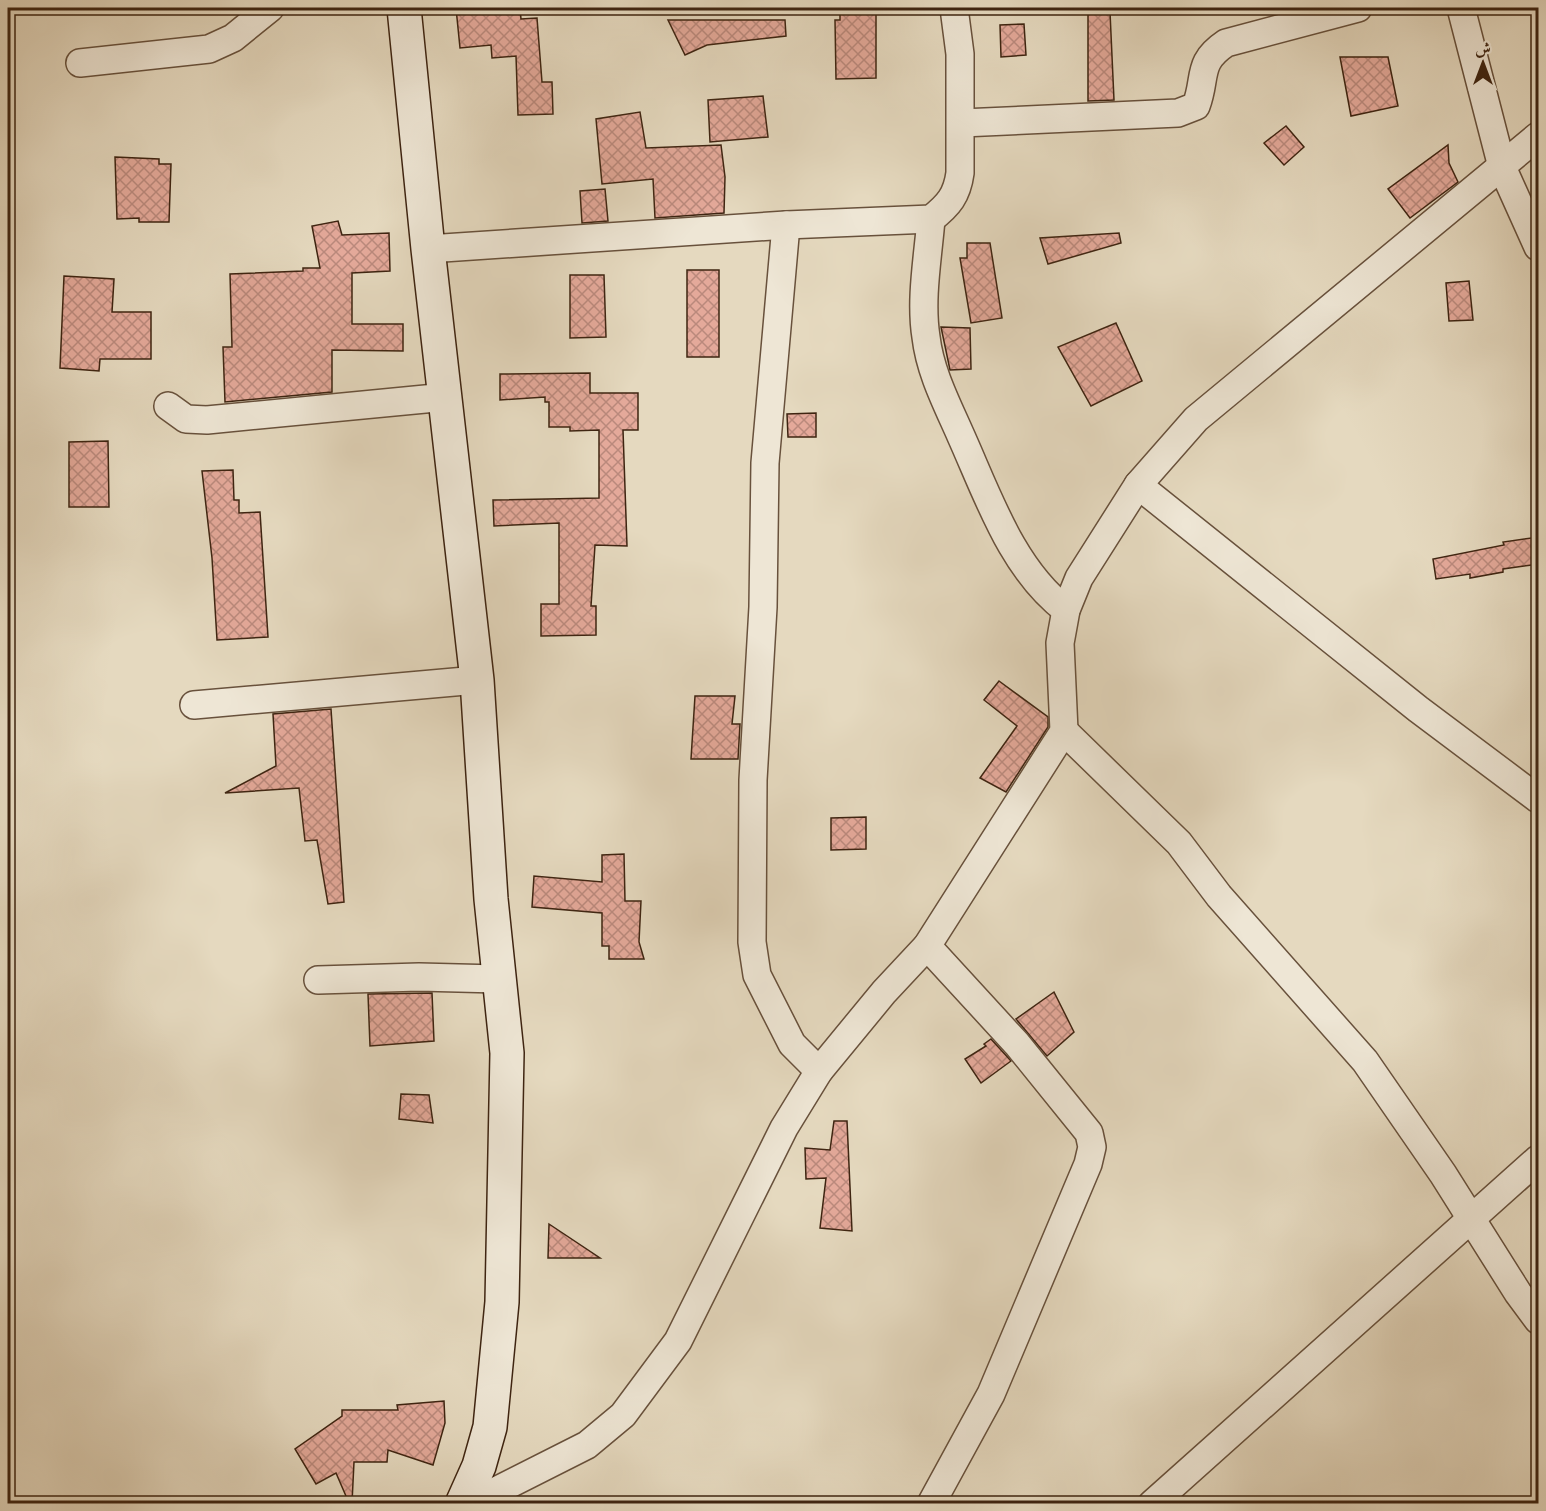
<svg xmlns="http://www.w3.org/2000/svg" width="1546" height="1511" viewBox="0 0 1546 1511" font-family="'Old Standard TT',Amiri,serif">
<defs>
<pattern id="building-cross-hatch" width="8" height="8" patternUnits="userSpaceOnUse" patternTransform="scale(1.5)"><rect width="8" height="8" fill="#e4a99a"/><path d="M0 0l8 8M0 8l8-8" fill="none" stroke="#ba897c"/></pattern>
</defs>
<rect width="100%" height="100%" fill="#e5d9bf"/>
<filter id="stains"><feTurbulence type="fractalNoise" baseFrequency=".00333" numOctaves="4"/><feColorMatrix values="0 0 0 0 .2 0 0 0 0 .09 0 0 0 0 .02 0 0 0 .5 -.17"/></filter>
<radialGradient id="worn" r=".72"><stop offset=".6" stop-color="#630" stop-opacity="0"/><stop offset="1" stop-color="#630" stop-opacity=".3"/></radialGradient>
<g fill="url(#building-cross-hatch)" stroke="#3e2411" stroke-width="1.5">
<path d="M456,8H520L521,19L537,18L542,82H552L553,114L518,115L516,56L492,58L491,45L460,48Z"/>
<path d="M840,8H876V78L836,79L835,20H840Z"/>
<path d="M1088,12H1110L1114,100L1088,101Z"/>
<path d="M668,20H785L786,36L707,45L685,55Z"/>
<path d="M1024,24L1026,55L1001,57L1000,25Z"/>
<path d="M1340,57H1388L1398,106L1351,116Z"/>
<path d="M763,96L768,137L710,142L708,100Z"/>
<path d="M640,112L646,148L721,145L725,177L724,213L655,218L653,179L602,184L596,119Z"/>
<path d="M1286,126L1304,147L1284,165L1264,143Z"/>
<path d="M1448,145L1449,163L1458,182L1410,218L1388,189Z"/>
<path d="M115,157L159,159V164H171L169,222H139V218L117,219Z"/>
<path d="M605,189L608,221L582,223L580,191Z"/>
<path d="M338,221L342,235L389,233L390,271L352,273V324H403V351L332,350V392L225,402L223,347H232L230,274L303,271V268H320L312,226Z"/>
<path d="M1119,233L1121,243L1048,264L1040,238Z"/>
<path d="M967,243H990L1002,318L971,323L960,258H967Z"/>
<rect x="687" y="270" width="32" height="87"/>
<path d="M570,275H604L606,337L570,338Z"/>
<path d="M64,276L114,279L112,312H151V359H100L99,371L60,368Z"/>
<path d="M1469,281L1473,320L1449,321L1446,283Z"/>
<path d="M1116,323L1142,381L1091,406L1058,347Z"/>
<path d="M941,327L970,328L971,369L950,370Z"/>
<path d="M590,373V393H638V430H623L627,546L595,545L591,606H596V635L541,636V604H559V523L494,526L493,500L599,498V430L570,431V427H549V402H545V397L500,400V374Z"/>
<path d="M816,413V437H788L787,414Z"/>
<path d="M108,441L109,507H69V442Z"/>
<path d="M233,470L234,500H239V513L260,512L268,637L217,640L212,558L202,471Z"/>
<path d="M1539,537V564L1503,569V572L1470,578V574L1436,579L1433,559L1504,545L1503,542Z"/>
<path d="M999,681L1048,717V727L1006,792L980,778L1017,726L984,700Z"/>
<path d="M695,696H735L732,724H740L738,759H691Z"/>
<path d="M331,709L344,902L328,904L317,840L305,841L299,788L225,793L276,766L273,714Z"/>
<path d="M866,817V849L831,850V818Z"/>
<path d="M624,854L625,901H641L639,942L644,959H609V946H602V913L532,907L534,876L602,882V855Z"/>
<path d="M1054,992L1074,1032L1047,1056L1016,1019Z"/>
<path d="M432,993L434,1041L370,1046L368,994Z"/>
<path d="M991,1039L1011,1061L981,1083L965,1059L986,1046L984,1044Z"/>
<path d="M401,1094L429,1095L433,1123L399,1119Z"/>
<path d="M834,1121H847L852,1231L820,1228L826,1178L806,1179L805,1148L830,1150Z"/>
<path d="M549,1224L600,1258H548Z"/>
<path d="M444,1401L445,1423L433,1465L388,1450L387,1462H354L352,1503H349L336,1473L316,1484L295,1449L342,1416V1410H398L397,1405Z"/>
</g>
<g fill="none" stroke-linecap="round" stroke-linejoin="round">
<g stroke="#68513c" stroke-width="30">
<g id="street">
<path d="M1461,8L1502,167L1538,247"/>
<path d="M80,63L209,49L233,38L270,8"/>
<path d="M962,123L1178,113L1196,106C1207,77 1196,63 1226,43L1358,8"/>
<path d="M931,219C928,257 920,299 926,337C930,372 947,404 961,436C988,496 1012,569 1066,610"/>
<path d="M786,225L765,463L763,607L753,780L752,942L757,975L792,1044L819,1071"/>
<path d="M428,249L786,225L931,219C949,205 957,195 960,173V54L954,8"/>
<path d="M168,406L186,419L207,420L446,397"/>
<path d="M1138,485L1418,709L1538,799"/>
<path d="M194,705L477,680"/>
<path d="M1064,731L1179,843L1219,896L1365,1061L1443,1174L1518,1293L1538,1320"/>
<path d="M927,946L1017,1044L1089,1133L1092,1147L1088,1164L991,1394L931,1504"/>
<path d="M318,980L419,977L498,979"/>
<path d="M470,1504L587,1445L623,1415L678,1341L784,1128L819,1071L884,992L927,946L1064,731L1060,643L1066,610L1079,578L1138,485L1196,419L1538,136"/>
<path d="M1152,1504L1538,1159"/>
</g>
</g>
<g stroke="#3e2411" stroke-width="36">
<path id="secondary" d="M404,8L428,249L477,680L491,899L507,1053L502,1302L490,1427L479,1466L462,1504"/>
</g>
<use href="#street" stroke="#eee6d5" stroke-width="27"/>
<use href="#secondary" stroke="#eee6d5" stroke-width="33"/>
</g>
<rect width="1546" height="1511" fill="none" stroke="#e5d9bf" stroke-width="30"/>
<rect x="9" y="9" width="1528" height="1493" fill="none" stroke="#3e2411" stroke-width="3"/>
<rect x="15" y="15" width="1516" height="1481" fill="none" stroke="#3e2411" stroke-width="1.5"/>
<g transform="translate(1483 63)" stroke="#eee6d5" stroke-width="4.5" paint-order="stroke">
<path d="M0-4.5L10 22L0 15L-10 22Z" fill="#3e2411"/>
<text y="-9" font-size="16" font-weight="bold" text-anchor="middle" fill="#3e2411">ش</text>
</g>
<rect width="100%" height="100%" filter="url(#stains)"/>
<rect width="100%" height="100%" fill="url(#worn)"/>
</svg>
